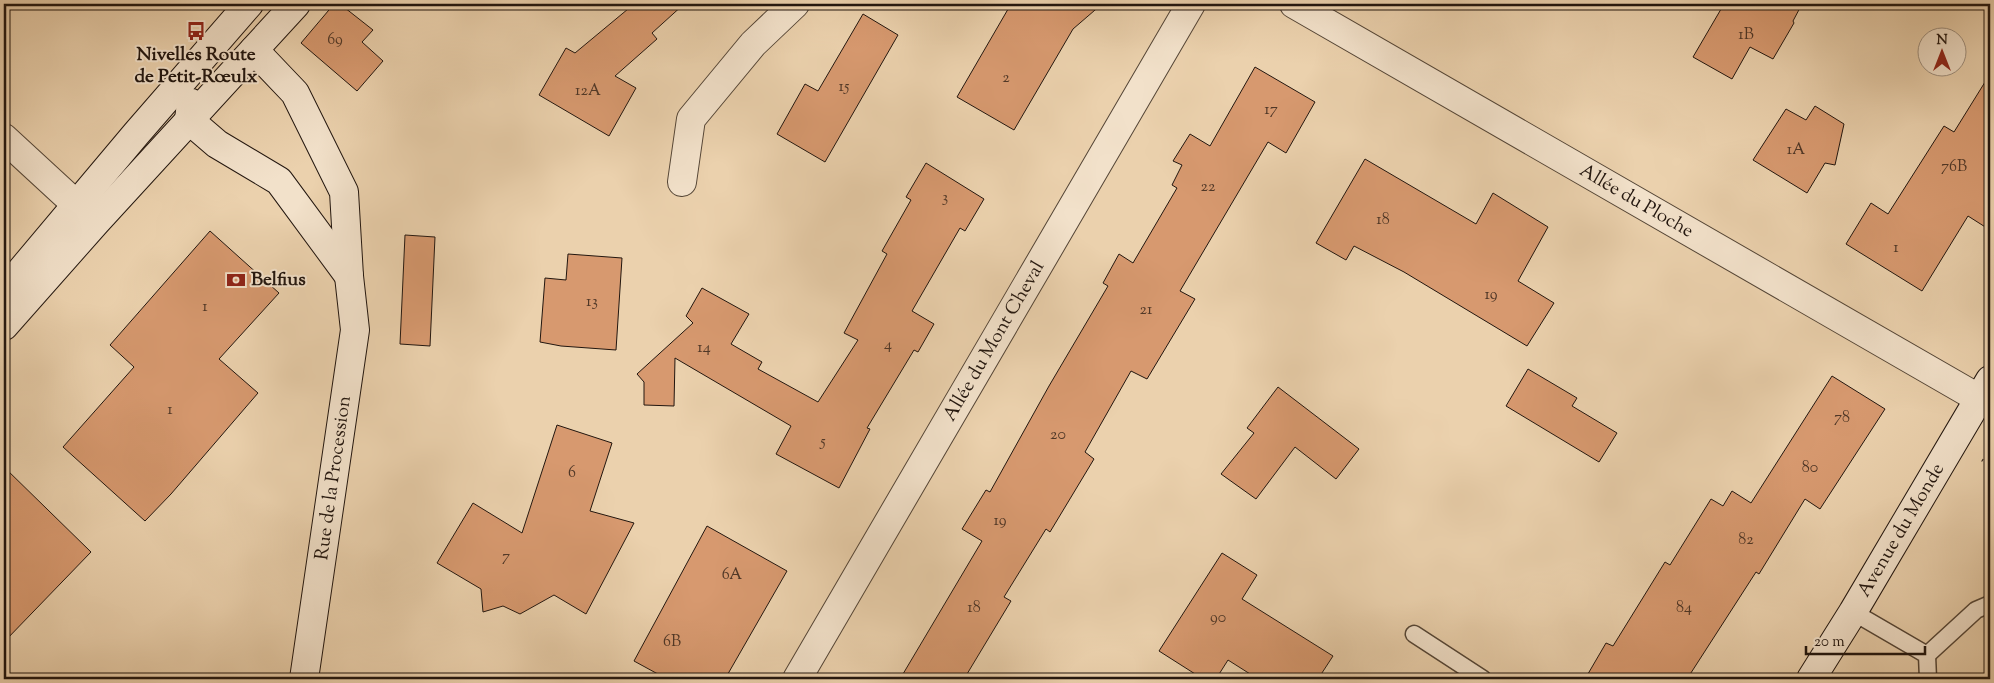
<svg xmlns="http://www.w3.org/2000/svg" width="1994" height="683" viewBox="0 0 1994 683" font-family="'Sorts Mill Goudy',serif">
<rect width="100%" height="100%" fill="#ebd1ad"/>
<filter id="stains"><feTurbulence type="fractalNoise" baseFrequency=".004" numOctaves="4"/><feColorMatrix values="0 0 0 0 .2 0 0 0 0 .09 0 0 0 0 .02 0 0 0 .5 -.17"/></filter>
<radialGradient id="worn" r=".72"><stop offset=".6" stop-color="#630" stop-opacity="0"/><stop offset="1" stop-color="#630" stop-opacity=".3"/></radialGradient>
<g fill="#d7996f" stroke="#22160f">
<path d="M334,4H340L373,30L362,42L383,61L357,91L301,43Z"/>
<path d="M634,4H684L652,33L657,39L615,76L636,88L609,136L539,95L566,48L575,53Z"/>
<path d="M1011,4H1102L1073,29L1014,130L957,97Z"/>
<path d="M1724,4H1802L1793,21L1794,23L1773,59L1750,47L1732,79L1693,57Z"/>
<path d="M863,14L898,35L825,162L777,134L805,84L818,91Z"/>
<path d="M1255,67L1315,102L1286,153L1268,142L1180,291L1195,299L1147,379L1131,371L1085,452L1094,459L1050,532L1046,529L1004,597L1011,601L964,679H900L982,541L962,529L986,490L990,492L1049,386L1108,286L1103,283L1119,254L1133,263L1177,188L1172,185L1182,165L1173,161L1190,134L1210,146Z"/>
<path d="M1990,74V230L1968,216L1922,291L1846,244L1871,203L1888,214L1944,126L1954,132Z"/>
<path d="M1815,106L1844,124L1835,165L1825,163L1807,193L1753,160L1786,109L1806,120Z"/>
<path d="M1365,159L1476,224L1493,193L1548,227L1518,281L1554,303L1527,346L1404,272L1354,246L1346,260L1316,243Z"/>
<path d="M926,163L984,199L965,231L960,228L912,311L934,324L918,352L914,350L867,428L870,429L839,488L776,454L791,426L675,358L674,406L644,405V382L637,374L693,323L686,316L702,288L749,314L731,344L762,362L758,369L818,402L858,340L844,333L887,254L882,251L911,200L906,197Z"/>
<path d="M210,231L279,293L219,359L258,393L171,494L145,521L63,447L134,367L110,345Z"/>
<path d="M405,235L435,237L430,346L400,344Z"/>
<path d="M568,254L622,258L616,350L561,346L540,342L545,278L566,280Z"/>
<path d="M1528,369L1577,398L1572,406L1617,433L1599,462L1506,406Z"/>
<path d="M1832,376L1885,409L1820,509L1805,499L1759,574L1756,572L1687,679H1585L1606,643L1613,646L1665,562L1670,565L1711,499L1723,506L1732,491L1751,503Z"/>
<path d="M1278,387L1359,449L1336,479L1295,447L1256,499L1221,474L1254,433L1247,428Z"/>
<path d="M557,425L612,443L590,511L634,523L586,614L554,595L520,614L503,606L483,612L481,589L437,563L473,503L522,533Z"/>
<path d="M4,467L91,552L4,642Z"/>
<path d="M707,526L787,571L725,679H667L634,661Z"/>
<path d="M1222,553L1257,575L1242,599L1333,656L1318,679H1258L1228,660L1216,679H1203L1159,651Z"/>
</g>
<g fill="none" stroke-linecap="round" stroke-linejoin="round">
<g stroke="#544536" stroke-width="19">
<g id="lane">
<path d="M1853,612L1927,655L1928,679"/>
<path d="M1414,634L1483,679"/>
<path d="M1927,655L1976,610L1990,604"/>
</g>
</g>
<g stroke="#544536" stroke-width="30">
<g id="street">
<path id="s1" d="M1294,4L1978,398"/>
<path d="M4,138L93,220"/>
<path d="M682,182L691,119L753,44L795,4"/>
<path id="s2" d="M797,679L1191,4"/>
</g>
</g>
<g stroke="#22160f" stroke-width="30">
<g id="secondary">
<path d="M254,50L295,93L344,192L349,276L355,330L304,679"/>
<path d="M191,103L189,120L217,144L279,181L349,276"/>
<path d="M4,291L136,134L249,4"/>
<path d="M4,326L96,222L296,4"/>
<path id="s3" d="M1811,679L1853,612L1990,380"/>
</g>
</g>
<path stroke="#22160f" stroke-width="3" stroke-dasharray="1 2.5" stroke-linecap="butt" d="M1982,460L1990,465"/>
<use href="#lane" stroke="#f2e1ca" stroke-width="16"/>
<use href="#street" stroke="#f2e1ca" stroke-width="28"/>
<use href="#secondary" stroke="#f2e1ca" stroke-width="28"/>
</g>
<defs>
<g id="bus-bare" transform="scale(1.5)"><path d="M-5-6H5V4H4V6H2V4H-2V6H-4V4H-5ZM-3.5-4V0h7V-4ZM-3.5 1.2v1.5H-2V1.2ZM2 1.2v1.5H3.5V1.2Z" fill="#8f2418" stroke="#f2e1ca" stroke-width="2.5" paint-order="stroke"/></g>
<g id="bank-bare" transform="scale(1.5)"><path d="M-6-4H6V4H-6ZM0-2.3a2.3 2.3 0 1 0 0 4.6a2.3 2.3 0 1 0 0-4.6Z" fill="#8f2418" stroke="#f2e1ca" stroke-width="2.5" paint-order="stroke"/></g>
</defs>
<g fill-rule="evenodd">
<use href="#bus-bare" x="196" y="31"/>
<use href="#bank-bare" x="236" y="280"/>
</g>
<g text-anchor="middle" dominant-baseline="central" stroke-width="4" stroke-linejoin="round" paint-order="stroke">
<g font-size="16" fill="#4f3727">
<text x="1746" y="35">1B</text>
<text x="335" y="40">69</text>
<text x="1006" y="78">2</text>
<text x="844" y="87">15</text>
<text x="588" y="91">12A</text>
<text x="1271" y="110">17</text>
<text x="1796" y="150">1A</text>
<text x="1954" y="167">76B</text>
<text x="1208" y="187">22</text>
<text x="945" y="198">3</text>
<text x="1383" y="220">18</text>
<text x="1896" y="248">1</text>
<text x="1491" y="295">19</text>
<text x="592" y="302">13</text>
<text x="205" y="307">1</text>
<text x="1146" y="310">21</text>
<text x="888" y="345">4</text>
<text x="704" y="348">14</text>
<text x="170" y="410">1</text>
<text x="1842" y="418">78</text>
<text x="1058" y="435">20</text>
<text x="823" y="442">5</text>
<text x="1810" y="468">80</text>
<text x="572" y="473">6</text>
<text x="1000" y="521">19</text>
<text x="1746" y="540">82</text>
<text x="506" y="557">7</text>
<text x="732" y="575">6A</text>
<text x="974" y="608">18</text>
<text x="1684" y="608">84</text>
<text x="1218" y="618">90</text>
<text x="672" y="642">6B</text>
</g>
<g font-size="19" font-weight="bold" fill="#22160f" stroke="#f2e1ca">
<text x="196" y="55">Nivelles Route<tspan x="196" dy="22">de Petit-Rœulx</tspan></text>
<text x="251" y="280" text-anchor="start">Belfius</text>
</g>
<g font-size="19" fill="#22160f" stroke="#f2e1ca">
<text stroke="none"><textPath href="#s1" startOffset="395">Allée du Ploche</textPath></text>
<text stroke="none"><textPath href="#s2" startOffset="391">Allée du Mont Cheval</textPath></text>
<text transform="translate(334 478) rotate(-82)">Rue de la Procession</text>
<text stroke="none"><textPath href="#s3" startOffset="174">Avenue du Monde</textPath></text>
</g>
</g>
<rect width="1994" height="683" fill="none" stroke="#ebd1ad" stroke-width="20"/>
<rect x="5" y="5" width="1984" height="673" fill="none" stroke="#22160f" stroke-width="2.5"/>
<rect x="10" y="10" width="1974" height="663" fill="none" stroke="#22160f"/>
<g transform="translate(1942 52)"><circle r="24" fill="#f2e1ca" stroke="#9f907f"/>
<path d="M0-4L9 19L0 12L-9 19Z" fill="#8f2418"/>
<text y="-8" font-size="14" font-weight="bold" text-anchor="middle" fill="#22160f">N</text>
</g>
<path d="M1806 646v8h119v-8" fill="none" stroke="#22160f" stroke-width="2.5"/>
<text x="1814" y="646" font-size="15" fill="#22160f" stroke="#f2e1ca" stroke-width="4" paint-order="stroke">20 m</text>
<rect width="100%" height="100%" filter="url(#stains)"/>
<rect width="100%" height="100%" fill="url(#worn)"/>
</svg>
